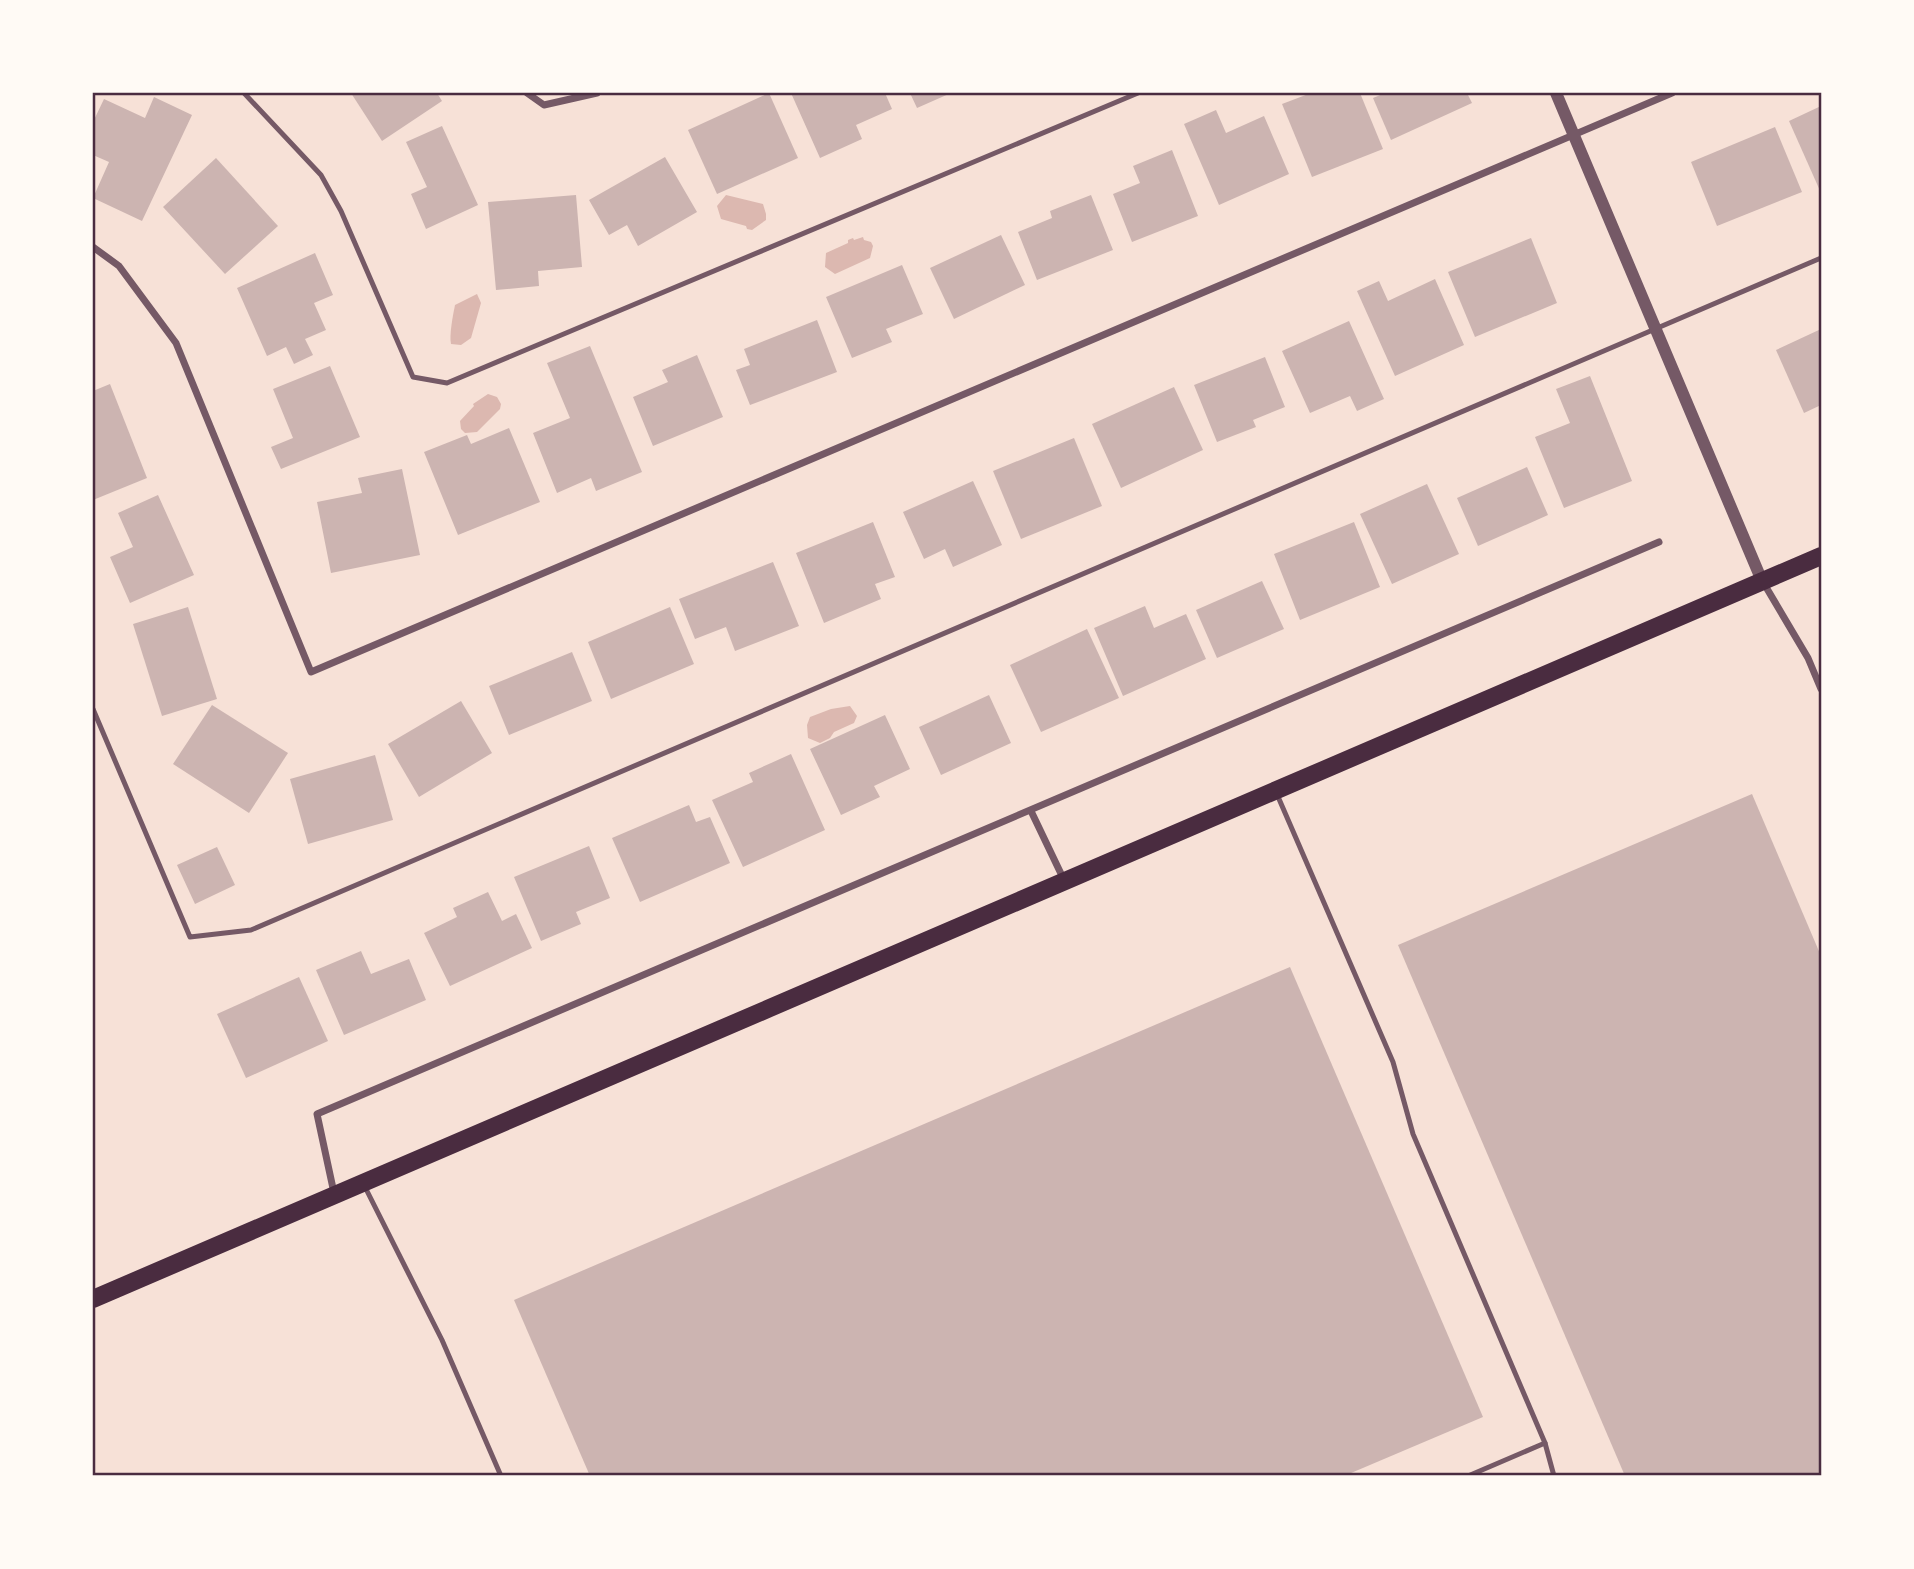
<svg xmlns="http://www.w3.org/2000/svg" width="1914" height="1569" viewBox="0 0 1914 1569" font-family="'Zilla Slab',serif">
<rect width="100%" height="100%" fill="#f7e1d7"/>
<g fill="#dcb8b0">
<path d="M726,195L763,204L766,214V220L752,230L747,229L746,226L721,219L717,206Z"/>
<path d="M863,237L864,240L871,242L873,246L870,258L835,274L825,267L826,253L848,243V240L853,238L854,240Z"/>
<path d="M477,294L481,303L471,338L461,345L451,344C449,335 453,315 455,305Z"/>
<path d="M488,394L497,397L501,404L500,409L477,432L465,433L461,429L460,421L474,406L473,404Z"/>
<path d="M850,706L857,716L854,723L834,732L830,738L820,743L808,738L807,725L810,717L831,709Z"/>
</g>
<g fill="#ccb4b1">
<path d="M351,93H437L442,101L382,141Z"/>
<path d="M769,93L798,158L717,194L688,130Z"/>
<path d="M791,93H885L892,109L856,125L862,139L820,158Z"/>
<path d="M910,93H951L917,108Z"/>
<path d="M1311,93H1360L1383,149L1312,177L1282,104Z"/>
<path d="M1385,93H1467L1472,103L1391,140L1373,98Z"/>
<path d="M154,97L192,115L142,221L93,198L109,162L93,155V122L104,99L145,118Z"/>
<path d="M1821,106V193L1789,121Z"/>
<path d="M1216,110L1226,133L1264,116L1289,174L1219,205L1184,124Z"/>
<path d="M442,126L478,205L426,229L411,194L427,187L406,142Z"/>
<path d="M1775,127L1802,192L1717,226L1691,162Z"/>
<path d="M1172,150L1198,216L1132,242L1113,194L1140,183L1133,166Z"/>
<path d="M665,157L697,212L638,246L627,225L609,235L589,200Z"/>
<path d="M216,158L278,226L225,274L163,207Z"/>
<path d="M576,195L582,267L538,271L539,286L496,290L488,202Z"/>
<path d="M1091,195L1113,250L1037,280L1018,232L1052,218L1050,211Z"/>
<path d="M1001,235L1025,285L954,319L930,268Z"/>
<path d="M1531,238L1557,303L1475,337L1448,272Z"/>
<path d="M315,253L333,295L314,303L326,330L305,339L313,355L294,364L286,347L267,356L237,288Z"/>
<path d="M902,265L923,314L886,329L892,342L852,358L826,297Z"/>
<path d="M1435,279L1464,345L1395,376L1357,291L1379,281L1388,301Z"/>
<path d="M817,320L837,372L750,405L736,370L750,365L744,349Z"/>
<path d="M1349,321L1384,399L1357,411L1350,396L1310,413L1282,351Z"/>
<path d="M1821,329V405L1804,413L1776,350Z"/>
<path d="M590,346L642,472L596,491L591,478L557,493L533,433L570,418L547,363Z"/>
<path d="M697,355L723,417L653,446L633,397L668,382L662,370Z"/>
<path d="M1265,357L1285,407L1253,420L1256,427L1217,442L1194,385Z"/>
<path d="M330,366L360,437L281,469L271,447L293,438L273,389Z"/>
<path d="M1590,376L1632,481L1564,508L1535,437L1570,423L1556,389Z"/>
<path d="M110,384L147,478L93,500V391Z"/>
<path d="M1174,387L1203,450L1121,488L1092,424Z"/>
<path d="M509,428L540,502L458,535L424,452L467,435L471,444Z"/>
<path d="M1074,438L1102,506L1021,539L993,471Z"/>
<path d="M1527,467L1548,515L1478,546L1457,498Z"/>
<path d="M402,469L420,555L331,573L317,502L362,493L358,478Z"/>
<path d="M973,481L1002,545L953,567L945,549L924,559L903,512Z"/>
<path d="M1427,484L1459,554L1392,584L1360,514Z"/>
<path d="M158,495L194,575L130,603L110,557L133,547L118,513Z"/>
<path d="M873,522L895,577L875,584L881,599L824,623L796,553Z"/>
<path d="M1354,522L1380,587L1300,620L1274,554Z"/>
<path d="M773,562L799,626L735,651L726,627L695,639L679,599Z"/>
<path d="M1262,581L1284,629L1217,658L1196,610Z"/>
<path d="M1145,606L1154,628L1186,614L1206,659L1123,696L1094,628Z"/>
<path d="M188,607L217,699L162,716L133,624Z"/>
<path d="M670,607L694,664L611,699L588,642Z"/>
<path d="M1087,629L1119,698L1041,732L1010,665Z"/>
<path d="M572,652L592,701L509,735L489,686Z"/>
<path d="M989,695L1011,743L941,775L919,727Z"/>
<path d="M461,701L492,753L419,797L388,744Z"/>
<path d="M212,705L288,753L249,813L173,764Z"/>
<path d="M885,715L910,769L874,786L880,797L841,815L810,749Z"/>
<path d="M791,754L825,830L743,867L712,800L753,782L749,773Z"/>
<path d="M375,755L393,820L308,844L290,779Z"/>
<path d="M1752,794L1821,956V1476H1625L1398,945Z"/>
<path d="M689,805L696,822L710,817L730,863L640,902L612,838Z"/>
<path d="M589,846L610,898L576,912L581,924L541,941L514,877Z"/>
<path d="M217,847L235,885L195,904L177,865Z"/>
<path d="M488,892L502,921L516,914L532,948L450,986L424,933L457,917L453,908Z"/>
<path d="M361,951L371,974L409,959L426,1000L344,1035L316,970Z"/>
<path d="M1290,967L1483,1417L1344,1476H590L514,1300Z"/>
<path d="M299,977L328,1041L246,1078L217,1014Z"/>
</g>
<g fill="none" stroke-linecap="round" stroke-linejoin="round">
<g stroke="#755966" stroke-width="5">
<path d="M244,93L321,175L341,211L413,377L447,383L1138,93"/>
<path d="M93,709L190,937L251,930L1821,258"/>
<path d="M1276,792L1393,1062L1413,1134L1545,1443L1468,1476"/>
<path d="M364,1185L442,1340L501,1476"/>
<path d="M1545,1443L1554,1476"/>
</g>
<g stroke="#755966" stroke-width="7">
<path d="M527,93L544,105L597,93"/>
<path d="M93,247L119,266L176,343L311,672L1672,93"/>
<path d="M1763,582L1808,658L1821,689"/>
<path d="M1031,811L1064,880"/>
<path d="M334,1193L317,1114L1659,542"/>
</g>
<path stroke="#755966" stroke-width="12" d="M1556,93L1762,581"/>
<path stroke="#4a2c40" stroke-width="18" d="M93,1299L1821,556"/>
</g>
<rect width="1914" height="1569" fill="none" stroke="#fffaf5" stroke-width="189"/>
<rect x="94" y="94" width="1726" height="1380" fill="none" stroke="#4a2c40" stroke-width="2.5"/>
</svg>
